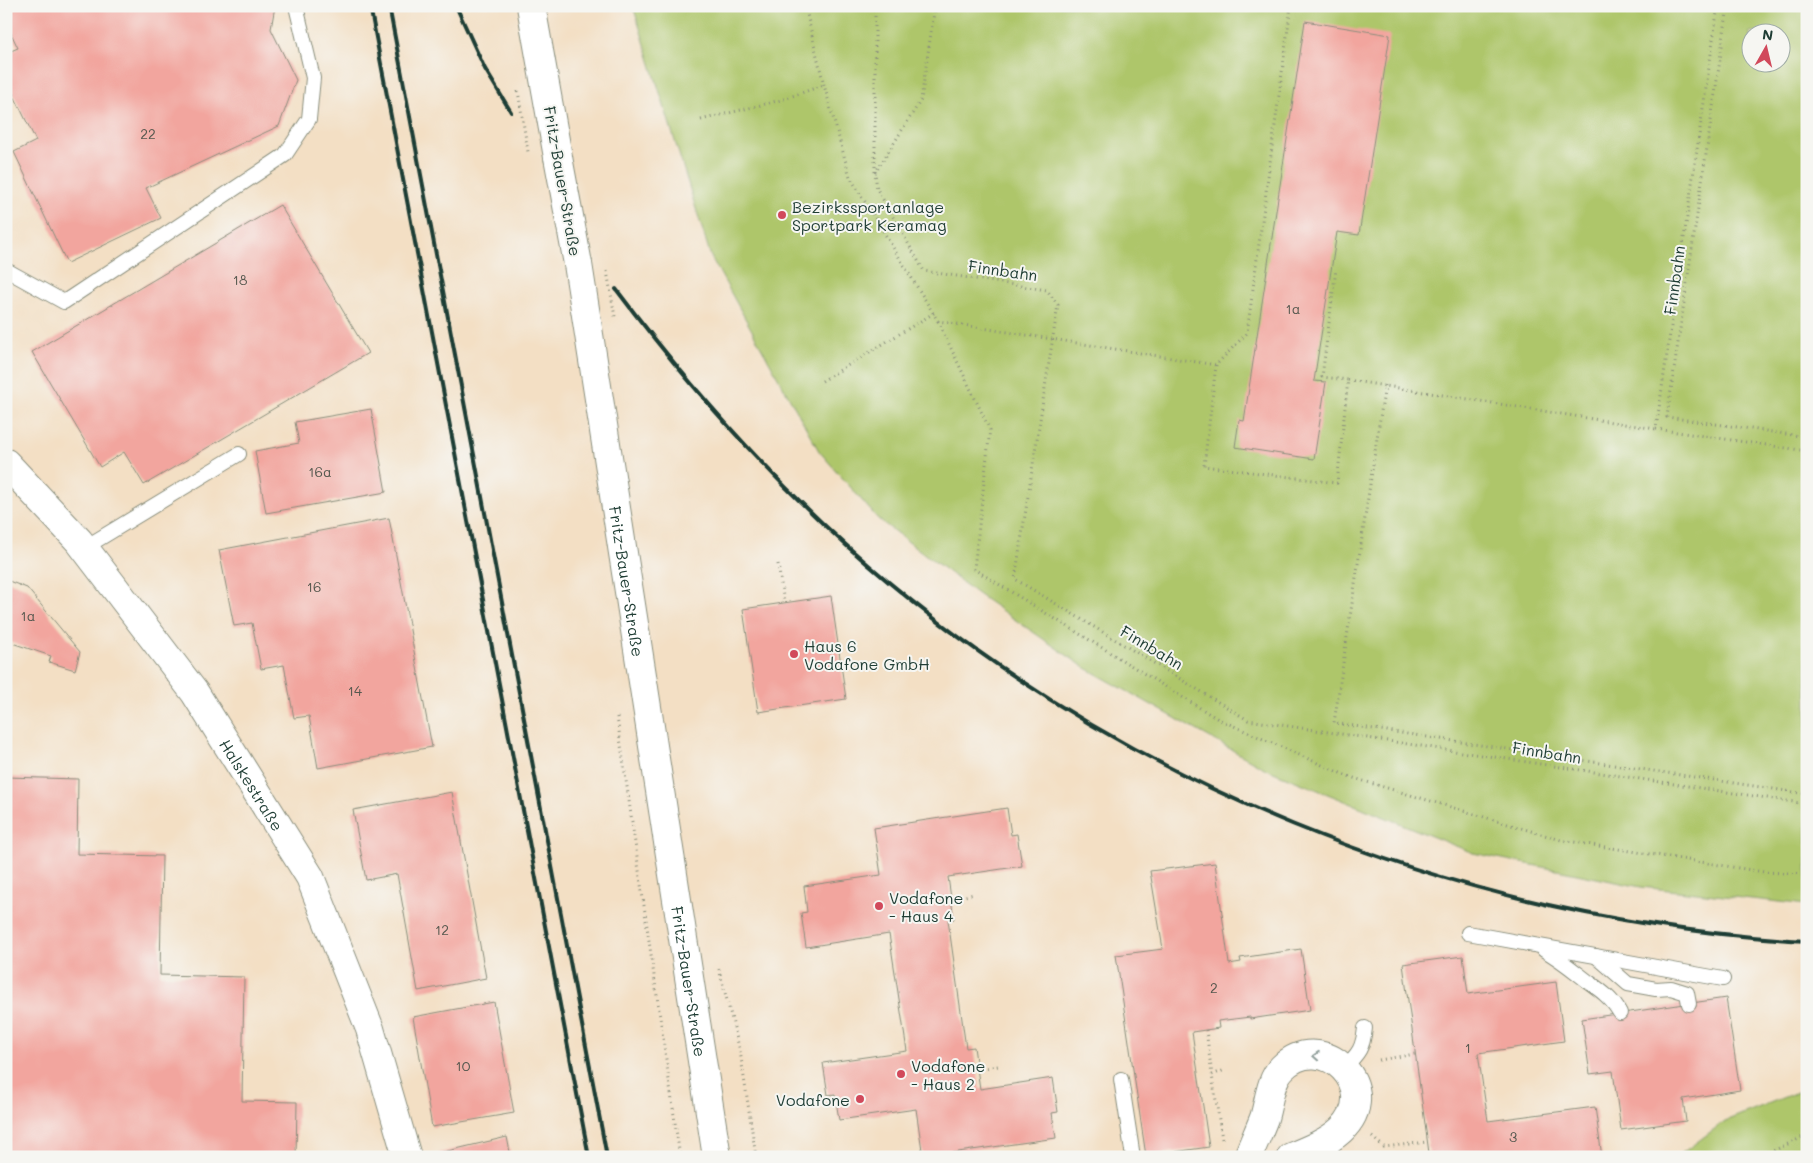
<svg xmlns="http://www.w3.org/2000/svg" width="1813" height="1163" viewBox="0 0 1813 1163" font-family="Mali,sans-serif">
<rect width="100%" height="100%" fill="#f6f6f2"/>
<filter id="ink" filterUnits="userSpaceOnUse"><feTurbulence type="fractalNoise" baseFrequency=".02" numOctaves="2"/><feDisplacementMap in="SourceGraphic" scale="10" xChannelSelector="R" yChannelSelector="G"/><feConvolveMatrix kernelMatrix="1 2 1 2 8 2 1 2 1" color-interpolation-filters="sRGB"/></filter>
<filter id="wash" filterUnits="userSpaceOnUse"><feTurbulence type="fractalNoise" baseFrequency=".0096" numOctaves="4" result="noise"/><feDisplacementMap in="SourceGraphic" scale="20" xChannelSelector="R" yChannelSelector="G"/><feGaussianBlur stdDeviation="1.12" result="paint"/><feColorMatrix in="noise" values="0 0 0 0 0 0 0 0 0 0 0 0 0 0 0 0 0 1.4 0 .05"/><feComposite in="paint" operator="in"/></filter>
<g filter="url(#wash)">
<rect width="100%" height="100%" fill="#f3dfc4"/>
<g fill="#aec66b" stroke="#668250" fill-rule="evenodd">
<path d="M633,6H1807V905L1641,887L1473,853L1266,769L1084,667L979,595L878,519L819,451L711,257ZM1750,32H1780V62H1750Z"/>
<path d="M1807,1088V1157H1677L1725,1121Z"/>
</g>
<g id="blocks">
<g fill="#f2a59e">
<path d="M6,6H275L271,29L296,80L279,126L146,188L161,218L67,263L14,152L36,141L6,79V53L18,48L6,23Z"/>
<path d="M1305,21L1390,35L1359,235L1337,232L1314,381L1326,382L1314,459L1235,447L1239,420L1244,421Z"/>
<path d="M280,205L368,353L144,485L124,452L100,467L32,352Z"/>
<path d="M371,409L386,492L266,513L255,451L299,443L295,422Z"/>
<path d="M389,518L432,747L318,768L309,716L294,718L284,665L261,669L252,623L234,626L219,550Z"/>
<path d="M6,580L27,588L80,652L75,670L49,662L51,656L6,641Z"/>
<path d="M831,596L846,699L758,712L743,609Z"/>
<path d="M6,777L78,779L77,854L162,856L160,975L244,977L242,1101L297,1102L296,1157H6Z"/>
<path d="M452,792L486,978L418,991L397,874L366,880L353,810Z"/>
<path d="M1007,808L1011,835L1017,834L1022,866L948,877L954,919L948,920L966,1048L974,1047L980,1089L1053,1078L1058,1112L1052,1113L1056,1138L923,1157L916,1109L839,1120L835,1094L828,1095L823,1063L907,1051L889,934L806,947L801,913L807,912L804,886L881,875L874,828Z"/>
<path d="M1215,863L1229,964L1241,962L1240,958L1301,949L1310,1010L1250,1019V1017L1218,1021L1219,1028L1192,1032L1209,1147L1146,1156L1116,955L1163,949L1150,871Z"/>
<path d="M1463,956L1468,994L1556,982L1564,1041L1478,1053L1488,1121L1595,1107L1602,1157H1411L1429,1153L1403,964Z"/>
<path d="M1726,998L1740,1090L1683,1099L1686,1121L1621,1130L1613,1071L1590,1074L1582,1019Z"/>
<path d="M494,1002L514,1113L432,1127L413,1017Z"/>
<path d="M507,1137L511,1157H440L439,1153Z"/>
</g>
</g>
</g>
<g filter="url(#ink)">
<use href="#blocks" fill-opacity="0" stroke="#898e7c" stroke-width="1"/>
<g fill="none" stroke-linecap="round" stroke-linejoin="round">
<g stroke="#898e7c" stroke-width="16">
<g id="lane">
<path d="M6,270L64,302L285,155L309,119L313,78L296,6"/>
<path d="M84,548L239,454"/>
<path d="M1468,933L1723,979"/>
<path d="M1544,950C1560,959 1572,969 1586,980C1600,990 1612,998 1620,1013"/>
<path d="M1596,956L1628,984L1656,989L1671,988L1687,993L1689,1004"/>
<path d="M1344,1067C1359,1054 1363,1047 1365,1028"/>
<path d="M1121,1079L1133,1157"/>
<path d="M1330,1139L1332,1157"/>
</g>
</g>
<g stroke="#898e7c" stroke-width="30">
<g id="street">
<path id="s1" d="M6,463L79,541L195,693L310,877L370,1029L407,1157"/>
<path d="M1248,1157C1253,1144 1259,1131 1264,1118C1269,1102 1270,1080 1282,1068C1323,1027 1385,1089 1341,1130C1328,1142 1308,1150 1291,1157"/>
</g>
</g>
<g stroke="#898e7c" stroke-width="30">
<g id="secondary">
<path d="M531,6L558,157"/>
<path id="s2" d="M578,264L717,1157"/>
</g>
</g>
<g stroke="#898e7c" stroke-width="3" stroke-dasharray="1 4" stroke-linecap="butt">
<path d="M805,6L824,85L850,177L938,321L1216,365L1247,333L1291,6"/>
<path d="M875,6V173L877,189L924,271L1047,290L1058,305L1015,579L1248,720L1807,804"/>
<path d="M1728,6L1667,417L1807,437"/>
<path d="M701,120L781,100L824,85"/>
<path d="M875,173L921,100L935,6"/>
<path d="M938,321L990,430L974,569L1218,719L1347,776L1561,840L1764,872L1807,874"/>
<path d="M1216,365L1204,466L1337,483L1348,380L1322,377L1336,269"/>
<path d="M1348,380L1656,429L1718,6"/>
<path d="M822,381L934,313"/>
<path d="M1385,385L1334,723L1807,794"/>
<path d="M1656,429L1807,451"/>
<path d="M778,564L784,603"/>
<path d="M617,717L680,1157"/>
<path d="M951,899L974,894"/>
<path d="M719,969L740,1051L756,1157"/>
<path d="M1206,1030L1212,1075"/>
<path d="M1379,1060L1415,1054"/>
<path d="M977,1069L998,1066"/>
<path d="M1372,1137L1384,1147L1427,1142"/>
<path d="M1222,1139L1212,1075L1225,1070"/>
<path d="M1760,1157L1807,1135"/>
</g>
<use href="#lane" stroke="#fff" stroke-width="14"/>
<use href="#street" stroke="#fff" stroke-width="28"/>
<use href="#secondary" stroke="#fff" stroke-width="28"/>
<g stroke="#1f3d34" stroke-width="4">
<path d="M370,6L589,1157"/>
<path d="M389,6L607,1157"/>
<path d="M456,6L485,69L511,112"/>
<path d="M616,289C686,382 761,468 847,546C1110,782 1454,921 1807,941"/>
</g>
<g stroke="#898e7c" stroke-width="30" stroke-linecap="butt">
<path id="secondary-bridge" d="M558,157L578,264"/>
</g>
<g stroke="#898e7c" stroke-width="3" stroke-dasharray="1 4" stroke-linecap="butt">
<path d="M518,91L528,152"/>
<path d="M607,271L615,317"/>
</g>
<use href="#secondary-bridge" stroke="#fff" stroke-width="28"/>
</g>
<defs><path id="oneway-chevron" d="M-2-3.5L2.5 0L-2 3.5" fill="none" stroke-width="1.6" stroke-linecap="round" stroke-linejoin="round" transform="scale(1.25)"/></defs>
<use stroke="#8f9e9a" href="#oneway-chevron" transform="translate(1316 1056) rotate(-176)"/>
</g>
<g fill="#d1495b" stroke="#f6f6f2" stroke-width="2">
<circle cx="782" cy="215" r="5"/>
<circle cx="794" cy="654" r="5"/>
<circle cx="879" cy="906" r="5"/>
<circle cx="901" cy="1074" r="5"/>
<circle cx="860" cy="1099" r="5"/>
</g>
<g text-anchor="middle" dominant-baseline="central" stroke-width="4" stroke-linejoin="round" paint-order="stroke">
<g font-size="14" fill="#54574e">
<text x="148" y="133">22</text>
<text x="240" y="279">18</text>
<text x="1293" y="308">1a</text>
<text x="320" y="471">16a</text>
<text x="314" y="586">16</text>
<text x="28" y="615">1a</text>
<text x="355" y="690">14</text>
<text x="442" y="929">12</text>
<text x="1214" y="987">2</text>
<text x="1468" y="1047">1</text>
<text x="463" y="1065">10</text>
<text x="1513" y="1136">3</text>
</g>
<g font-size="16" fill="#1f3d34" stroke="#f6f6f2">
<text transform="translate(563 181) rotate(80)">Fritz-Bauer-Straße</text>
<text transform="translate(1003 270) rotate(8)">Finnbahn</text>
<text transform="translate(1674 280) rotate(-82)">Finnbahn</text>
<text stroke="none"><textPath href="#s2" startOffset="321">Fritz-Bauer-Straße</textPath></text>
<text transform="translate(1152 647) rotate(31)">Finnbahn</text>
<text transform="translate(1547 752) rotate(9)">Finnbahn</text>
<text stroke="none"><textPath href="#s1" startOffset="406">Halskestraße</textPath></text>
<text stroke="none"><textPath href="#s2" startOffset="726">Fritz-Bauer-Straße</textPath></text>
</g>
<g font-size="16" fill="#1f3d34" stroke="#f6f6f2" text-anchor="start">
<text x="792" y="206">Bezirkssportanlage<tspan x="792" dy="18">Sportpark Keramag</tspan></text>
<text x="804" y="645">Haus 6<tspan x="804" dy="18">Vodafone GmbH</tspan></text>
<text x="889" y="897">Vodafone<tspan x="889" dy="18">- Haus 4</tspan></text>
<text x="911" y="1065">Vodafone<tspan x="911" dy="18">- Haus 2</tspan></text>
<text x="850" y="1099" text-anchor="end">Vodafone</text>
</g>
</g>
<rect width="1813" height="1163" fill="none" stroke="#f6f6f2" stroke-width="25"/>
<g transform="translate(1766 48) rotate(8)"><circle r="24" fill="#f6f6f2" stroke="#a0aca6"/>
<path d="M0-4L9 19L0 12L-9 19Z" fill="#d1495b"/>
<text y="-8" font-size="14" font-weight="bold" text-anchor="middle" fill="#1f3d34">N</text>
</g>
</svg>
